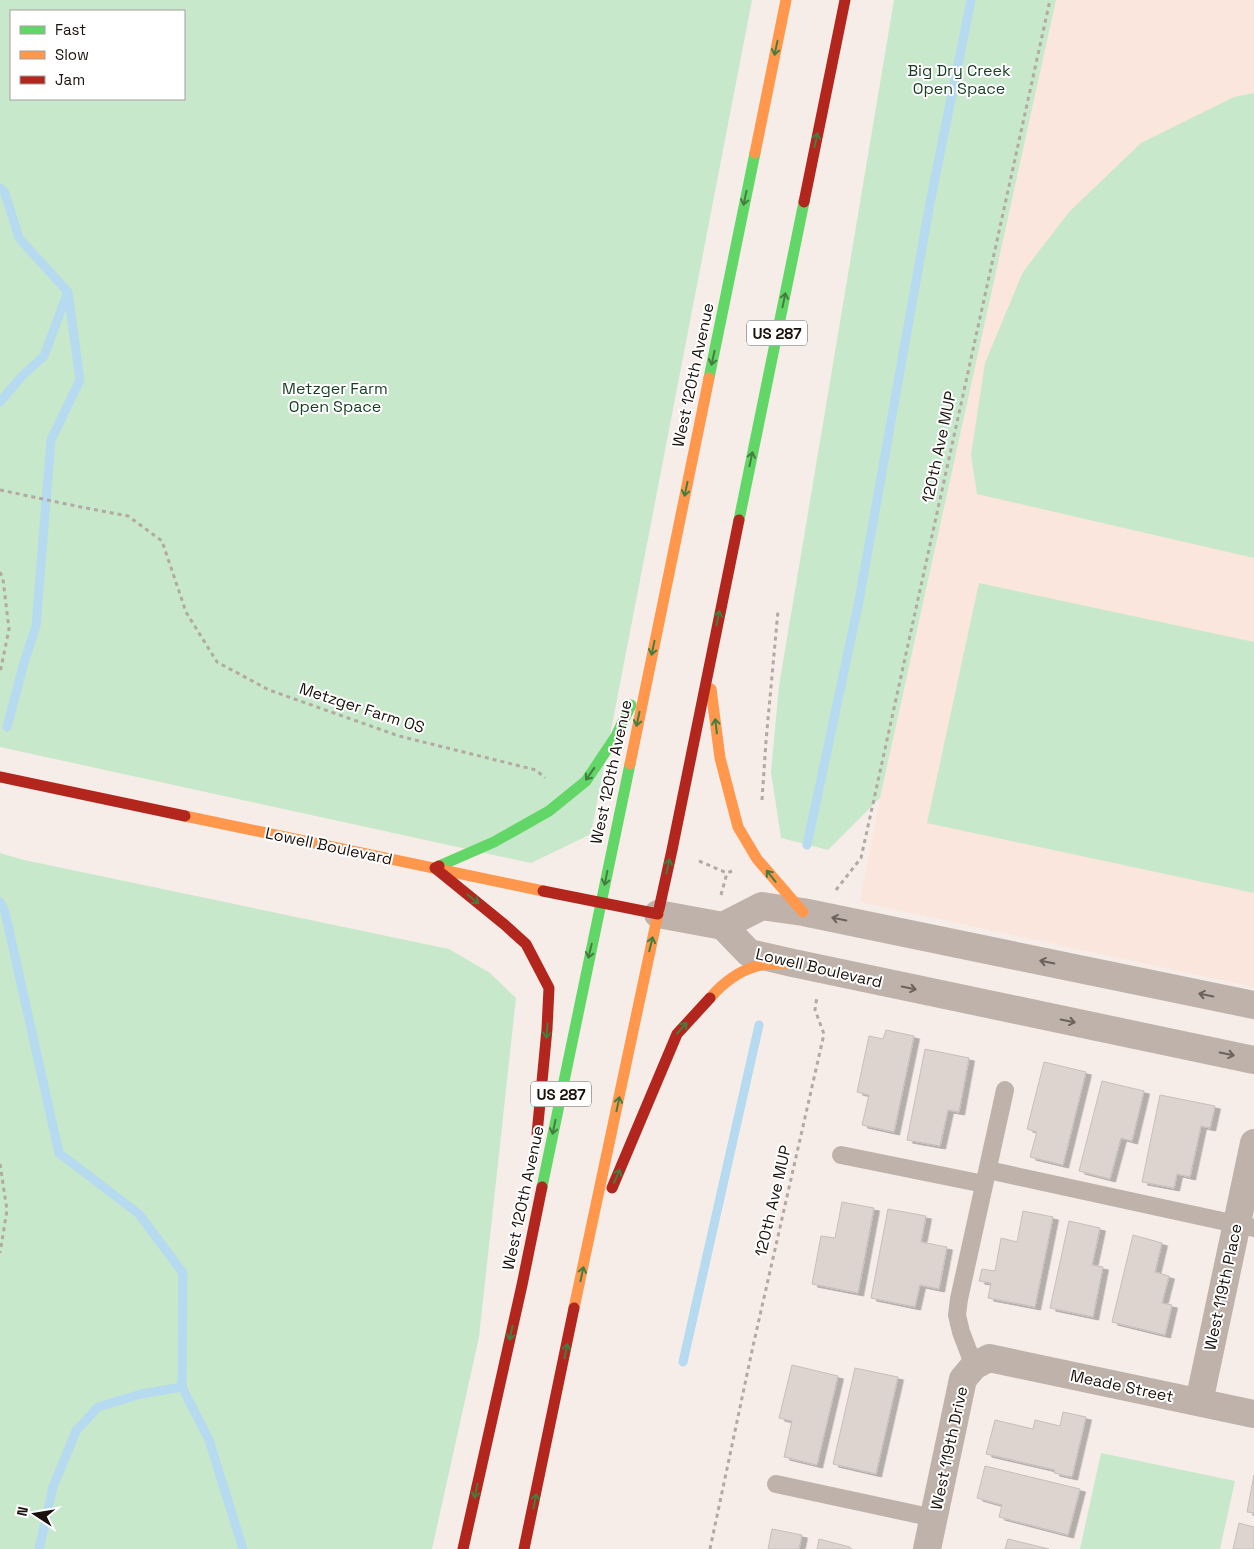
<svg xmlns="http://www.w3.org/2000/svg" width="1254" height="1549" viewBox="0 0 1254 1549" font-family="'Space Grotesk',sans-serif">
<defs>
<filter id="shadow"><feDropShadow dx="5.5" dy="3" stdDeviation="0" flood-color="#0004"/></filter>
</defs>
<rect width="100%" height="100%" fill="#f6ede8"/>
<path fill="#fae6dc" d="M1056,0H1254V987L860,902L880,798Z"/>
<g fill="#c7e8ca" fill-rule="evenodd">
<path d="M0,0H752L591,834L531,863L0,747ZM11,11H184V99H11Z"/>
<path d="M894,0H1056L880,798L828,850L781,838L771,772L779,686Z"/>
<path d="M1254,93V558L977,494L971,455L985,363L1023,272L1069,212L1141,143L1234,97Z"/>
<path d="M979,583L1254,642V893L927,823Z"/>
<path d="M0,853L24,860L449,949L490,973L516,998L479,1337L432,1549H0Z"/>
<path d="M1101,1453L1235,1481L1220,1549H1080Z"/>
</g>
<g fill="none" stroke-linecap="round" stroke-linejoin="round">
<g stroke="#b6daef" stroke-width="9">
<path d="M0,188L5,193L19,238L68,292L80,380L51,440L36,626L24,663L7,727"/>
<path d="M0,402L22,376L44,356L67,294"/>
<path d="M807,845L859,601L930,203L971,0"/>
<path d="M0,902L5,912L59,1153L139,1214L183,1273L182,1387L209,1440L243,1549"/>
<path d="M683,1362L759,1025"/>
<path d="M39,1549L53,1487L76,1431L98,1407L141,1394L182,1387"/>
</g>
</g>
<g fill="#ddd3cf" stroke="#c8beba" filter="url(#shadow)">
<path d="M886,1030L914,1036L894,1132L862,1125L869,1095L857,1092L869,1036L883,1039Z"/>
<path d="M925,1049L969,1058L959,1112L948,1110L940,1146L907,1140Z"/>
<path d="M1044,1062L1086,1072L1063,1165L1030,1157L1037,1132L1027,1129Z"/>
<path d="M1102,1081L1144,1091L1132,1141L1121,1138L1110,1179L1079,1171Z"/>
<path d="M1160,1095L1215,1106L1210,1128L1201,1126L1190,1177L1177,1174L1174,1188L1142,1182Z"/>
<path d="M842,1202L874,1208L858,1293L812,1284L821,1236L835,1238Z"/>
<path d="M888,1209L926,1216L921,1242L947,1247L939,1289L920,1285L915,1307L871,1298Z"/>
<path d="M1023,1211L1053,1217L1035,1307L988,1298L991,1283L979,1281L982,1269L995,1271L1001,1238L1017,1242Z"/>
<path d="M1069,1221L1100,1228L1092,1265L1103,1267L1093,1317L1050,1308Z"/>
<path d="M1133,1235L1162,1243L1155,1272L1169,1276L1162,1303L1172,1305L1165,1335L1112,1322Z"/>
<path d="M792,1365L838,1376L817,1465L784,1457L792,1421L779,1418Z"/>
<path d="M855,1368L898,1377L876,1474L833,1464Z"/>
<path d="M1063,1412L1086,1417L1072,1477L1054,1473L1055,1470L986,1454L995,1420L1033,1429L1035,1420L1060,1426Z"/>
<path d="M985,1466L1080,1489L1068,1535L999,1517L1002,1505L977,1498Z"/>
<path d="M1254,1475V1513L1247,1512Z"/>
<path d="M1239,1523L1254,1527V1549H1233Z"/>
<path d="M772,1529L802,1535L799,1549H768Z"/>
<path d="M819,1539L850,1547V1549H817Z"/>
<path d="M1008,1539L1049,1549H1005Z"/>
</g>
<g fill="none" stroke-linecap="round" stroke-linejoin="round">
<g stroke="#b3a9a3" stroke-width="3" stroke-dasharray="4 4" stroke-linecap="butt">
<path d="M0,490L76,506L128,516L162,541L186,612L217,662L269,690L399,736L536,770L545,778"/>
<path d="M0,572L3,579L9,629L0,673"/>
<path d="M762,800L766,741L778,611"/>
<path d="M699,861L727,873L732,871"/>
<path d="M836,890L861,858L1050,0"/>
<path d="M721,895L727,873"/>
<path d="M0,1164L7,1210L0,1253"/>
<path d="M710,1549L753,1346L824,1034L815,1010L817,996"/>
</g>
<g stroke="#beb2ab" stroke-width="18">
<path d="M841,1155L984,1184"/>
<path d="M988,1170L1254,1228"/>
<path d="M974,1366L961,1332L957,1315L959,1299L1005,1090"/>
<path d="M776,1484L934,1518"/>
</g>
<g stroke="#beb2ab" stroke-width="28">
<path d="M658,914L723,926"/>
<path d="M723,926L749,953L793,963L1254,1060"/>
<path d="M723,926L762,906L803,912L1254,1005"/>
<path d="M1199,1402L1254,1143"/>
<path d="M927,1549L963,1379L974,1366L989,1358L1254,1414"/>
</g>
<g stroke="#63d668" stroke-width="11">
<path d="M709,378L755,153"/>
<path d="M739,520L804,202"/>
<path d="M439,866L494,842L549,811L586,781L616,736L631,705"/>
<path d="M542,1187L630,764"/>
</g>
<g stroke="#ff974d" stroke-width="11">
<path d="M755,153L786,0"/>
<path d="M711,689L720,758L738,827L757,859L803,912"/>
<path d="M630,764L709,378"/>
<path d="M185,816L543,891"/>
<path d="M710,998C722,984 739,971 757,966C768,963 782,964 793,963"/>
<path d="M574,1308L659,909"/>
</g>
<g stroke="#b3261e" stroke-width="11">
<path d="M804,202L845,0"/>
<path d="M0,777L185,816"/>
<path d="M439,866L435,868L505,925L526,944L549,988L547,1029L537,1134"/>
<path d="M543,891L658,914"/>
<path d="M659,909L672,850L739,520"/>
<path d="M612,1188L677,1034L710,998"/>
<path d="M463,1549L522,1285L542,1187"/>
<path d="M524,1549L574,1308"/>
</g>
</g>
<defs><path id="oneway-shaft" d="M-6 0H5M1.5-3L5.5 0L1.5 3" fill="none" stroke-width="1.6" stroke-linecap="round" stroke-linejoin="round" transform="scale(1.25)"/></defs>
<g stroke="#437e3f">
<use href="#oneway-shaft" transform="translate(776 48) rotate(102)"/>
<use href="#oneway-shaft" transform="translate(816 140) rotate(-78)"/>
<use href="#oneway-shaft" transform="translate(745 198) rotate(102)"/>
<use href="#oneway-shaft" transform="translate(784 300) rotate(-78)"/>
<use href="#oneway-shaft" transform="translate(713 358) rotate(102)"/>
<use href="#oneway-shaft" transform="translate(751 459) rotate(-78)"/>
<use href="#oneway-shaft" transform="translate(686 489) rotate(102)"/>
<use href="#oneway-shaft" transform="translate(718 618) rotate(-78)"/>
<use href="#oneway-shaft" transform="translate(653 648) rotate(102)"/>
<use href="#oneway-shaft" transform="translate(638 719) rotate(102)"/>
<use href="#oneway-shaft" transform="translate(716 726) rotate(-97)"/>
<use href="#oneway-shaft" transform="translate(590 774) rotate(125)"/>
<use href="#oneway-shaft" transform="translate(668 866) rotate(-78)"/>
<use href="#oneway-shaft" transform="translate(771 876) rotate(-129)"/>
<use href="#oneway-shaft" transform="translate(606 878) rotate(101)"/>
<use href="#oneway-shaft" transform="translate(473 899) rotate(39)"/>
<use href="#oneway-shaft" transform="translate(651 944) rotate(-76)"/>
<use href="#oneway-shaft" transform="translate(590 951) rotate(103)"/>
<use href="#oneway-shaft" transform="translate(682 1028) rotate(-49)"/>
<use href="#oneway-shaft" transform="translate(547 1031) rotate(94)"/>
<use href="#oneway-shaft" transform="translate(618 1104) rotate(-78)"/>
<use href="#oneway-shaft" transform="translate(554 1127) rotate(102)"/>
<use href="#oneway-shaft" transform="translate(617 1176) rotate(-66)"/>
<use href="#oneway-shaft" transform="translate(582 1274) rotate(-78)"/>
<use href="#oneway-shaft" transform="translate(511 1333) rotate(102)"/>
<use href="#oneway-shaft" transform="translate(566 1351) rotate(-78)"/>
<use href="#oneway-shaft" transform="translate(476 1491) rotate(102)"/>
<use href="#oneway-shaft" transform="translate(535 1501) rotate(-78)"/>
</g>
<g stroke="#6c625c">
<use href="#oneway-shaft" transform="translate(839 919) rotate(-168)"/>
<use href="#oneway-shaft" transform="translate(1047 962) rotate(-168)"/>
<use href="#oneway-shaft" transform="translate(909 988) rotate(12)"/>
<use href="#oneway-shaft" transform="translate(1206 995) rotate(-168)"/>
<use href="#oneway-shaft" transform="translate(1068 1021) rotate(12)"/>
<use href="#oneway-shaft" transform="translate(1227 1054) rotate(12)"/>
</g>
<g text-anchor="middle" dominant-baseline="central" stroke-width="4" stroke-linejoin="round" paint-order="stroke">
<g fill="#fff" stroke="#5f5956" stroke-width="1">
<rect x="747" y="320.5" width="60" height="25" rx="4"/>
<rect x="531" y="1081.5" width="60" height="25" rx="4"/>
</g>
<g font-size="15" font-weight="bold" fill="#1b120d">
<text x="777" y="333">US 287</text>
<text x="561" y="1094">US 287</text>
</g>
<g font-size="16" fill="#183d24" stroke="#fff">
<text x="959" y="70">Big Dry Creek<tspan x="959" dy="18">Open Space</tspan></text>
<text x="335" y="388">Metzger Farm<tspan x="335" dy="18">Open Space</tspan></text>
</g>
<g font-size="16" fill="#1b120d" stroke="#fff">
<text transform="translate(693 375) rotate(-78)">West 120th Avenue</text>
<text transform="translate(939 447) rotate(-78)">120th Ave MUP</text>
<text transform="translate(362 708) rotate(18)">Metzger Farm OS</text>
<text transform="translate(611 772) rotate(-78)">West 120th Avenue</text>
<text transform="translate(329 846) rotate(12)">Lowell Boulevard</text>
<text transform="translate(819 968) rotate(13)">Lowell Boulevard</text>
<text transform="translate(523 1198) rotate(-78)">West 120th Avenue</text>
<text transform="translate(773 1201) rotate(-77)">120th Ave MUP</text>
<text transform="translate(1223 1287) rotate(-78)">West 119th Place</text>
<text transform="translate(1122 1386) rotate(12)">Meade Street</text>
<text transform="translate(949 1448) rotate(-78)">West 119th Drive</text>
</g>
</g>
<rect x="10" y="10" width="175" height="90" fill="#ffffff" stroke="#a4a09e"/>
<rect x="20" y="26" width="25" height="8" fill="#63d668" stroke="#a4a09e"/>
<text x="55" y="35" font-size="15" fill="#1b120d">Fast</text>
<rect x="20" y="51" width="25" height="8" fill="#ff974d" stroke="#a4a09e"/>
<text x="55" y="60" font-size="15" fill="#1b120d">Slow</text>
<rect x="20" y="76" width="25" height="8" fill="#b3261e" stroke="#a4a09e"/>
<text x="55" y="85" font-size="15" fill="#1b120d">Jam</text>
<g transform="translate(35 1514) rotate(282)" stroke="#ffffff" stroke-width="4" paint-order="stroke">
<path d="M0-4L9 19L0 12L-9 19Z" fill="#1b120d"/>
<text y="-8" font-size="14" font-weight="bold" text-anchor="middle" fill="#1b120d">N</text>
</g>
</svg>
